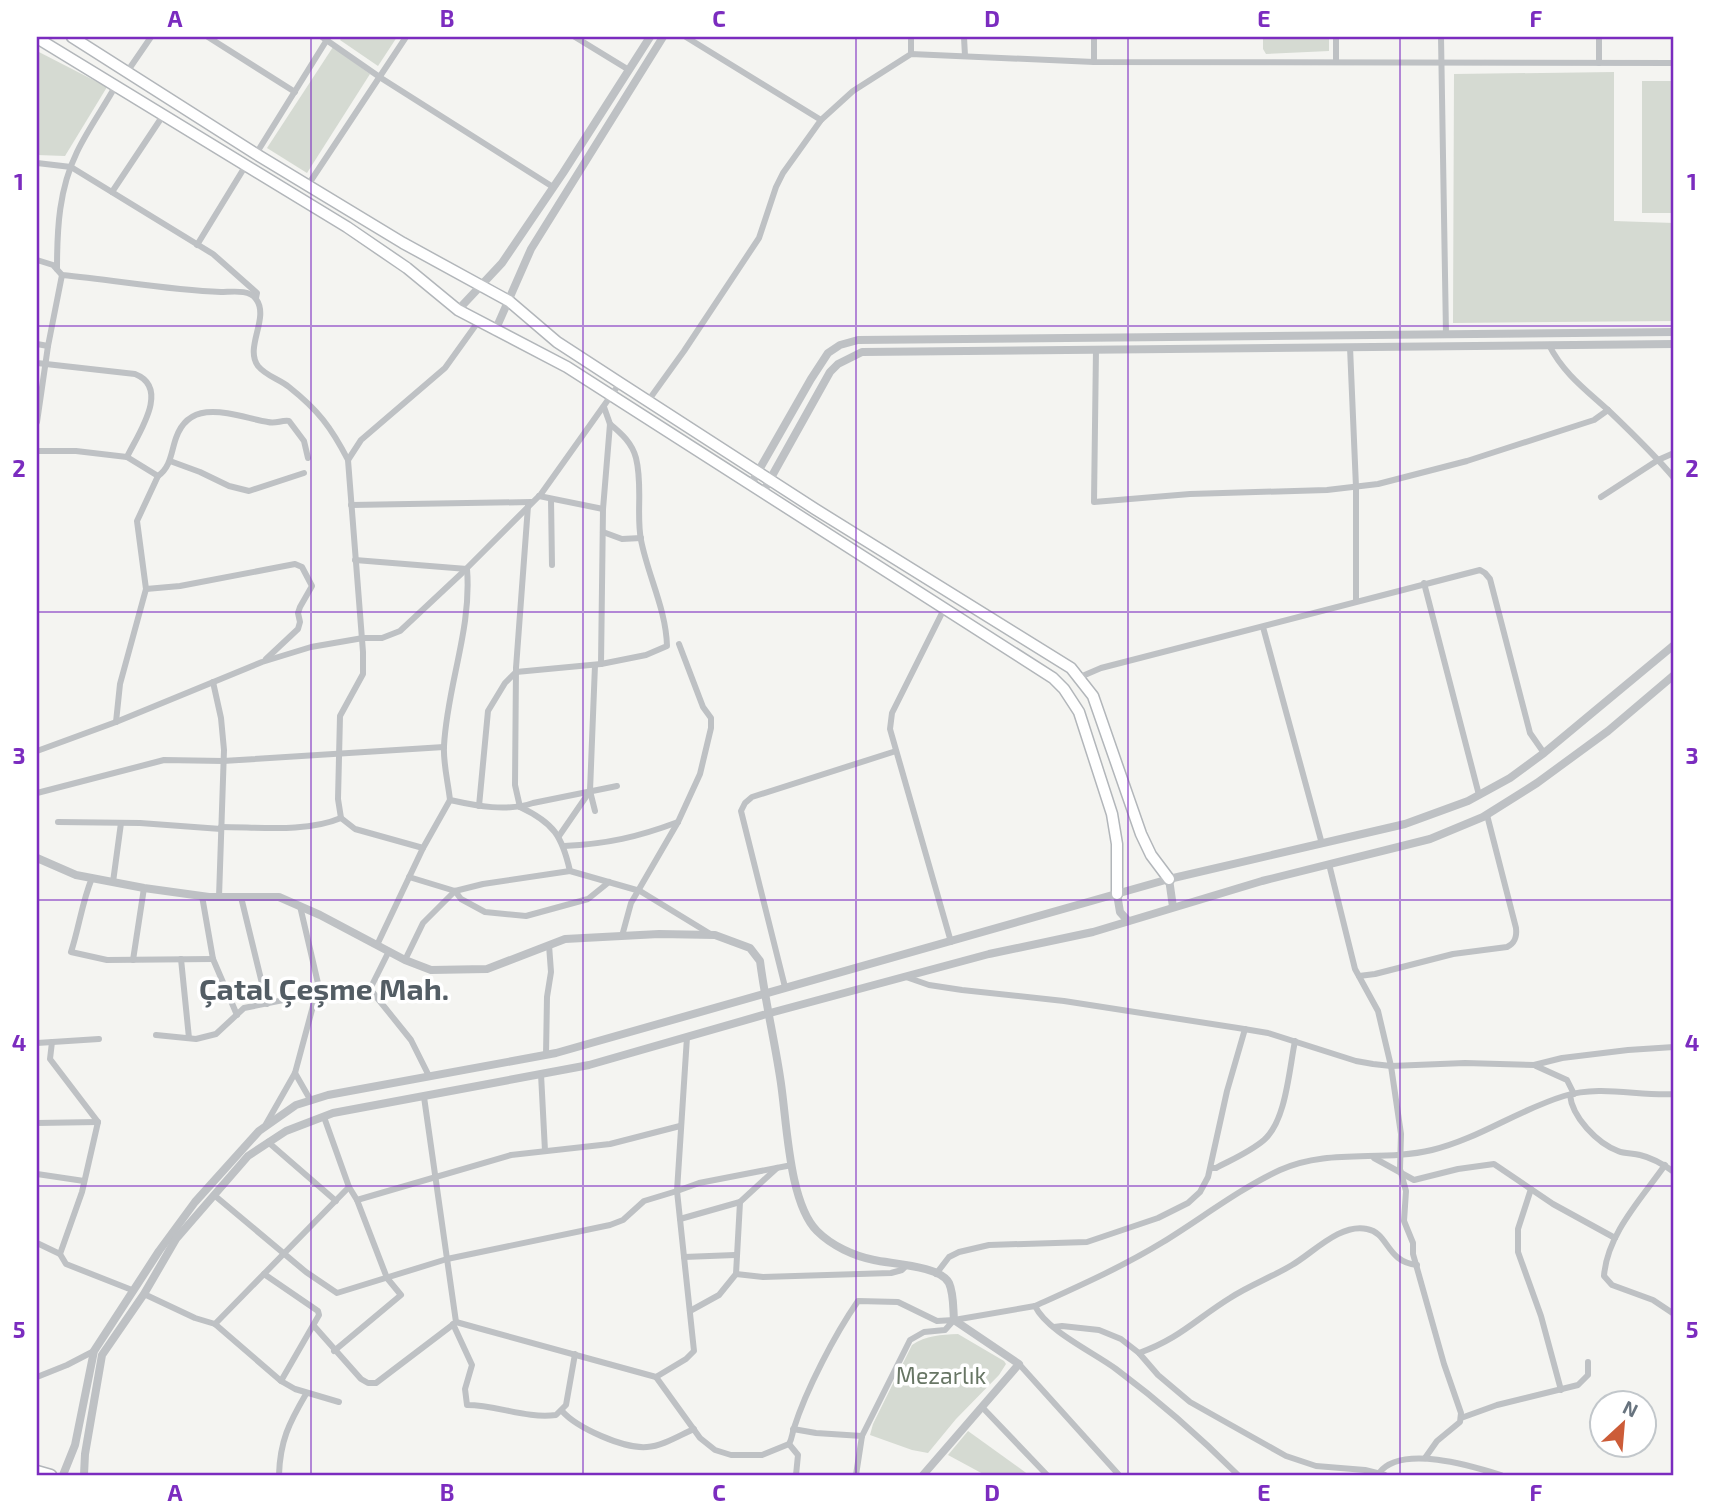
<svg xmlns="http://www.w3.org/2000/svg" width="1711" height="1512" viewBox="0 0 1711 1512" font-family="'Exo 2',sans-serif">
<rect width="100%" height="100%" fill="#f4f4f1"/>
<g fill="#d5dad2">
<path d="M342,37H397L378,66L340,40Z"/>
<path d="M1263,37H1329V51L1266,54L1263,49Z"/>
<path d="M333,47L370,74L307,173L267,148Z"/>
<path d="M37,51L107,87L65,156L37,155Z"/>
<path d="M1614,72V221L1674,223V321L1453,323L1454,74Z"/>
<rect x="1642" y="81" width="32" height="132"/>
<path d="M958,1334L1004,1361L1006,1364L999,1375L956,1419L928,1453L912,1450L870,1435L873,1424L912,1345C926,1335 941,1335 958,1334Z"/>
<path d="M968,1431L1029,1475H985L948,1455Z"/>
</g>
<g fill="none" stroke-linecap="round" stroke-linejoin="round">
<g stroke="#b2b6ba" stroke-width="13">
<g id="secondary">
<path d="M72,37L256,154L403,243L509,301L557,342L620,383L815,509L1071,668L1093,696L1141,834L1151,855L1169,879"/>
<path d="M37,38L347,227L407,268L458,310L567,367L1053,678L1064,689L1079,712L1112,814L1117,844V894"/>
<path d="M37,1471L51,1475"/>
</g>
</g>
<g stroke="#bec1c4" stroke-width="6">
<path d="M208,37L295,92"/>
<path d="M322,37L381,78L553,187"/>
<path d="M575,37L629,70"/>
<path d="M686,37L821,120"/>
<path d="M964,37L965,56"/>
<path d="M1094,37V62"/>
<path d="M1336,37V62"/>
<path d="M1441,37L1446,334"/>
<path d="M1599,37V63"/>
<path d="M911,54V37"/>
<path d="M127,72L151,37"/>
<path d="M256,154L328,38"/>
<path d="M37,163L71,167L213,254L257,293L256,298"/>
<path d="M308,185L406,37"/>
<path d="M112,192L164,114"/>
<path d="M197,245L246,165"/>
<path d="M37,260L53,265L62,275C115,280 168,290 221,292C232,292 249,289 256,299C270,318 244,347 258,366C266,376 279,379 289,387C318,410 331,427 348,460"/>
<path d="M57,269C57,228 59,189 77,152C88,129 104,107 116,85"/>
<path d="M37,344L48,346"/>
<path d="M1549,345C1563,373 1586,390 1608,410C1631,432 1654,454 1674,478"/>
<path d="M1350,347L1356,487V601"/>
<path d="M1096,349L1094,502L1190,494L1327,490L1378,484L1467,461L1594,420L1608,410"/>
<path d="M37,363L135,374C171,388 138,434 127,457"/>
<path d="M648,401L684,351L759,238L776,187L783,173L821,120L853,91L911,54L1094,62L1674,63"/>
<path d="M37,422L48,346L62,275"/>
<path d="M37,451H76L127,457L158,476C171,467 171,452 176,438C191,395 237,417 268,422C276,424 281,420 289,421L304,441L308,458"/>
<path d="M170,461L200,472L229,486L249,491L304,473"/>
<path d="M539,496L603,509"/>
<path d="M1601,497L1658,460L1674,453"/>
<path d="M551,499L552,565"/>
<path d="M351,505L531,502"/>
<path d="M603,532L622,539L641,538"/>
<path d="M355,560L467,569C472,629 447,686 444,746C443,763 448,782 450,800C477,806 507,812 533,803L617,786"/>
<path d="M1424,583L1479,795"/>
<path d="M146,589L180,586L295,564L302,567L312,586L300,607L298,613L300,622L298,629L266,659"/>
<path d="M945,607L892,713L890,729L951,942"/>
<path d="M1263,627L1322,844"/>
<path d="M601,664L603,509L610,424L604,407"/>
<path d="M1080,677L1101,668L1480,570L1485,573L1490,579L1530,733L1544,753"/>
<path d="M213,682L221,718L224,750L219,897"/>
<path d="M116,722L120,684L146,589L137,521L158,476"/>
<path d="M37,751L116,722L262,662L311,647L363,638H382L400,631L462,573L541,494L620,383"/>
<path d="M37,793L164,760L223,761L444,747"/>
<path d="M479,806L488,711L505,683L516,672L601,664L646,655L667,646C666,609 648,576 641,540C636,515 643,486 636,458C632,443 622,434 610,424"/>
<path d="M520,807L515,785L516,668L528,506"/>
<path d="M520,807C554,823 562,836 570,871L640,891L712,935"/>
<path d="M595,811L590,791L595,665"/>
<path d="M58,822L140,823L221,829"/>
<path d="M221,827C259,827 305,833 341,818"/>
<path d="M559,836L590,791"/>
<path d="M564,846C607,844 638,837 678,822"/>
<path d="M423,848L355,829L341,818L338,799L340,716L363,674V652L348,460L361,440L445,368L478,322"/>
<path d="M1329,864L1355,969L1378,1011L1391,1066L1401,1134L1400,1169L1406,1191L1404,1221L1413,1243V1254L1444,1364L1461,1413L1460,1422L1437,1441L1425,1458"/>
<path d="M409,877L455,891L483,884L570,871"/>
<path d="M92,878C82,902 79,928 71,952L107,960L213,959"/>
<path d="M113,882L121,823"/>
<path d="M202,896L213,959L237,1015"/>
<path d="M241,897L267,1004"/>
<path d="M622,936L631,903L678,822L700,774L711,728V718L703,707L679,644"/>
<path d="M377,945L423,848L450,800"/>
<path d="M181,959L189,1038"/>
<path d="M133,960L144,888"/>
<path d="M405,960L423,923L455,891L461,899L485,912L526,916L588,899L609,882"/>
<path d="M1359,976L1375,974L1453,954L1507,947C1515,943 1517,937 1516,928L1487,815"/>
<path d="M906,977L929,985L962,990L1064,1001L1238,1028L1268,1033L1356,1061L1373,1064L1391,1066L1465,1063L1534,1065L1562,1058L1628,1050L1674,1047"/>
<path d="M785,987L741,811L745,803L752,797L896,751"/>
<path d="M370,989L411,1040L429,1076"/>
<path d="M156,1035L196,1039L216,1034L244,1008L328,991L370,989L389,951"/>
<path d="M52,1042L50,1059L98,1122L82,1192L60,1254L66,1264L132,1290"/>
<path d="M37,1043L99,1039"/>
<path d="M546,1055L547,997L551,972L549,945"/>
<path d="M1536,1066L1567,1080L1574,1094"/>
<path d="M295,1073L311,1101"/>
<path d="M541,1074L545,1151"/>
<path d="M1570,1095C1572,1117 1597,1143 1618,1151C1625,1154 1633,1153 1640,1155C1653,1158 1663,1164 1674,1172"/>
<path d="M424,1097L456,1322"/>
<path d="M37,1123L98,1122"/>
<path d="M266,1124L295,1073L313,1006L320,992L300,906"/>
<path d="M268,1142L336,1201"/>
<path d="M1374,1158L1414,1180L1458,1169L1494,1164L1553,1204L1615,1238"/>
<path d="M1665,1165C1642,1198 1607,1234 1604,1276L1612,1285L1653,1300L1674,1314"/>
<path d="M1211,1168H1216C1231,1160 1250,1152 1264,1140C1286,1121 1289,1070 1295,1041"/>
<path d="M37,1174L84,1181"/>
<path d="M349,1187L357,1200L511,1155L610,1144L680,1126"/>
<path d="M1531,1189L1518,1229V1252L1541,1316L1561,1390"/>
<path d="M214,1195L306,1272L337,1293L447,1259L610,1225L623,1220L644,1201L677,1191L699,1183L792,1165"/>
<path d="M680,1219L740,1202"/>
<path d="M37,1243L60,1254"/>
<path d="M684,1257L735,1255"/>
<path d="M264,1274L318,1311L319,1315L281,1381"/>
<path d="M736,1274L763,1277L891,1273L902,1270L907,1265"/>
<path d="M936,1274L949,1257L959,1252L989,1245L1087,1242L1158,1218L1188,1203L1200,1192L1208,1177L1227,1091L1245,1029"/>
<path d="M144,1294L195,1318L215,1324L281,1381L295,1389L339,1402"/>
<path d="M1035,1306C1079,1286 1122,1267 1163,1242C1202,1218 1239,1189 1280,1170C1328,1148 1382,1162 1432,1150C1478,1139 1518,1110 1564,1096C1601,1085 1637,1096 1674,1094"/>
<path d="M690,1311L719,1295L736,1274L740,1202L777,1168"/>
<path d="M954,1320L1035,1306C1047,1331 1093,1352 1116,1369C1159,1401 1200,1437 1238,1475"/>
<path d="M456,1322L656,1377L686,1359L694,1351L677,1191L687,1037"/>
<path d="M215,1324L349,1187L324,1117"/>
<path d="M453,1324L472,1365L465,1389L467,1405C497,1405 526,1419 556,1415L566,1405L575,1354"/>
<path d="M314,1326L361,1379L368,1383H376L455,1323"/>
<path d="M1054,1327L1062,1326L1099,1330L1121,1339L1139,1353L1158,1375L1190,1402L1286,1456L1316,1466L1365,1470L1385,1475"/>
<path d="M334,1351L401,1295L387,1278L357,1200"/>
<path d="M1139,1353C1179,1339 1196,1319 1230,1298C1250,1285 1272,1277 1292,1265C1313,1253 1340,1223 1367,1229C1389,1233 1386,1262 1417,1265"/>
<path d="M1019,1364L1119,1475"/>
<path d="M37,1377L67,1365L94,1351"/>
<path d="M656,1377L700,1438L715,1450L731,1455H762L789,1444C792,1439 792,1434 794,1428C806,1390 835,1334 858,1301L898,1302L937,1321L954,1320L945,1330L924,1332L910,1340L862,1436L856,1475"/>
<path d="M982,1407L1047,1475"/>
<path d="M562,1411C577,1428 624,1449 647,1447C663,1446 680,1435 694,1429"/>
<path d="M1461,1418L1497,1405L1578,1385L1588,1375V1362"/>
<path d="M793,1429L816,1433L862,1436"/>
<path d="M789,1444L798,1455L796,1475"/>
<path d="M1379,1473C1401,1444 1472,1466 1501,1475"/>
<path d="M279,1475C280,1441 289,1423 306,1394"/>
</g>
<g stroke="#bec1c4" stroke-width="8">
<path d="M458,310L502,263L563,173L650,37"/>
<path d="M495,331L531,249L663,37"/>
<path d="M751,484L811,379L828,353L840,345L858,340L1674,332"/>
<path d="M763,492L830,372L838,364L862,352L1674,344"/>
<path d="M37,858L76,875L144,888L209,897H279L320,915L405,960L431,970L487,969L565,939L659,934L715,935L750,948L760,961C765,1000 774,1038 780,1077C787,1118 788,1202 817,1231C832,1246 854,1256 874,1260C891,1264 941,1266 949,1283C954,1294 953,1309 954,1320L1019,1364L923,1475"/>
<path d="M1169,879L1173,907"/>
<path d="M1117,894L1120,912L1128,921"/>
<path d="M63,1475L75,1445L94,1351L159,1251L195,1202L259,1131L296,1105L328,1095L556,1053L1169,879L1405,824L1468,801L1510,778L1544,753L1674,645"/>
<path d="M84,1475L85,1454L102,1355L144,1294L176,1239L248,1156L286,1131L333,1113L589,1065L770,1013L989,954L1093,932L1262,881L1430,839L1483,817L1537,783L1608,731L1674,675"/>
</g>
<use href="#secondary" stroke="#fff" stroke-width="10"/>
</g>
<path fill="none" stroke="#7b2cbf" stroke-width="2" stroke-opacity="0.55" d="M311,37V1475M583,37V1475M856,37V1475M1128,37V1475M1400,37V1475M37,326H1674M37,612H1674M37,900H1674M37,1186H1674"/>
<g text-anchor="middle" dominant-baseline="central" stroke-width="7" stroke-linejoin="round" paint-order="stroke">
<g font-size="23" fill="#687665" stroke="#fff">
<text x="941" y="1375">Mezarlık</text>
</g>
<g font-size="30" font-weight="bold" fill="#535d64" stroke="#fff">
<text x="324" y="988">Çatal Çeşme Mah.</text>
</g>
</g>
<rect width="1711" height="1512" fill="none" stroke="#ffffff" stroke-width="77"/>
<g transform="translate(1623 1424) rotate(26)"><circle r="33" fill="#ffffff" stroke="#c2c7cb" stroke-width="2"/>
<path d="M0-5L12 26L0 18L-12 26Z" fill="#cc5c38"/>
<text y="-10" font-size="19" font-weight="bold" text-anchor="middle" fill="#67737e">N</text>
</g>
<rect x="38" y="38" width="1634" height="1436" fill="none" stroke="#7b2cbf" stroke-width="2.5"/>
<g font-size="23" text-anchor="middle" font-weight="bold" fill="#7b2cbf">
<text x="175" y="27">A</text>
<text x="447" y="27">B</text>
<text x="719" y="27">C</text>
<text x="992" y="27">D</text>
<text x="1264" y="27">E</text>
<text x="1536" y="27">F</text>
<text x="19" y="190">1</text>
<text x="1692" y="190">1</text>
<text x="19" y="477">2</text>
<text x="1692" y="477">2</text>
<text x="19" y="764">3</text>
<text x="1692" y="764">3</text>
<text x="19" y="1051">4</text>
<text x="1692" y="1051">4</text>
<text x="19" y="1338">5</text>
<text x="1692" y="1338">5</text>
<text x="175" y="1501">A</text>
<text x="447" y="1501">B</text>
<text x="719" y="1501">C</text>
<text x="992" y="1501">D</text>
<text x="1264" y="1501">E</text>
<text x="1536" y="1501">F</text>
</g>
</svg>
